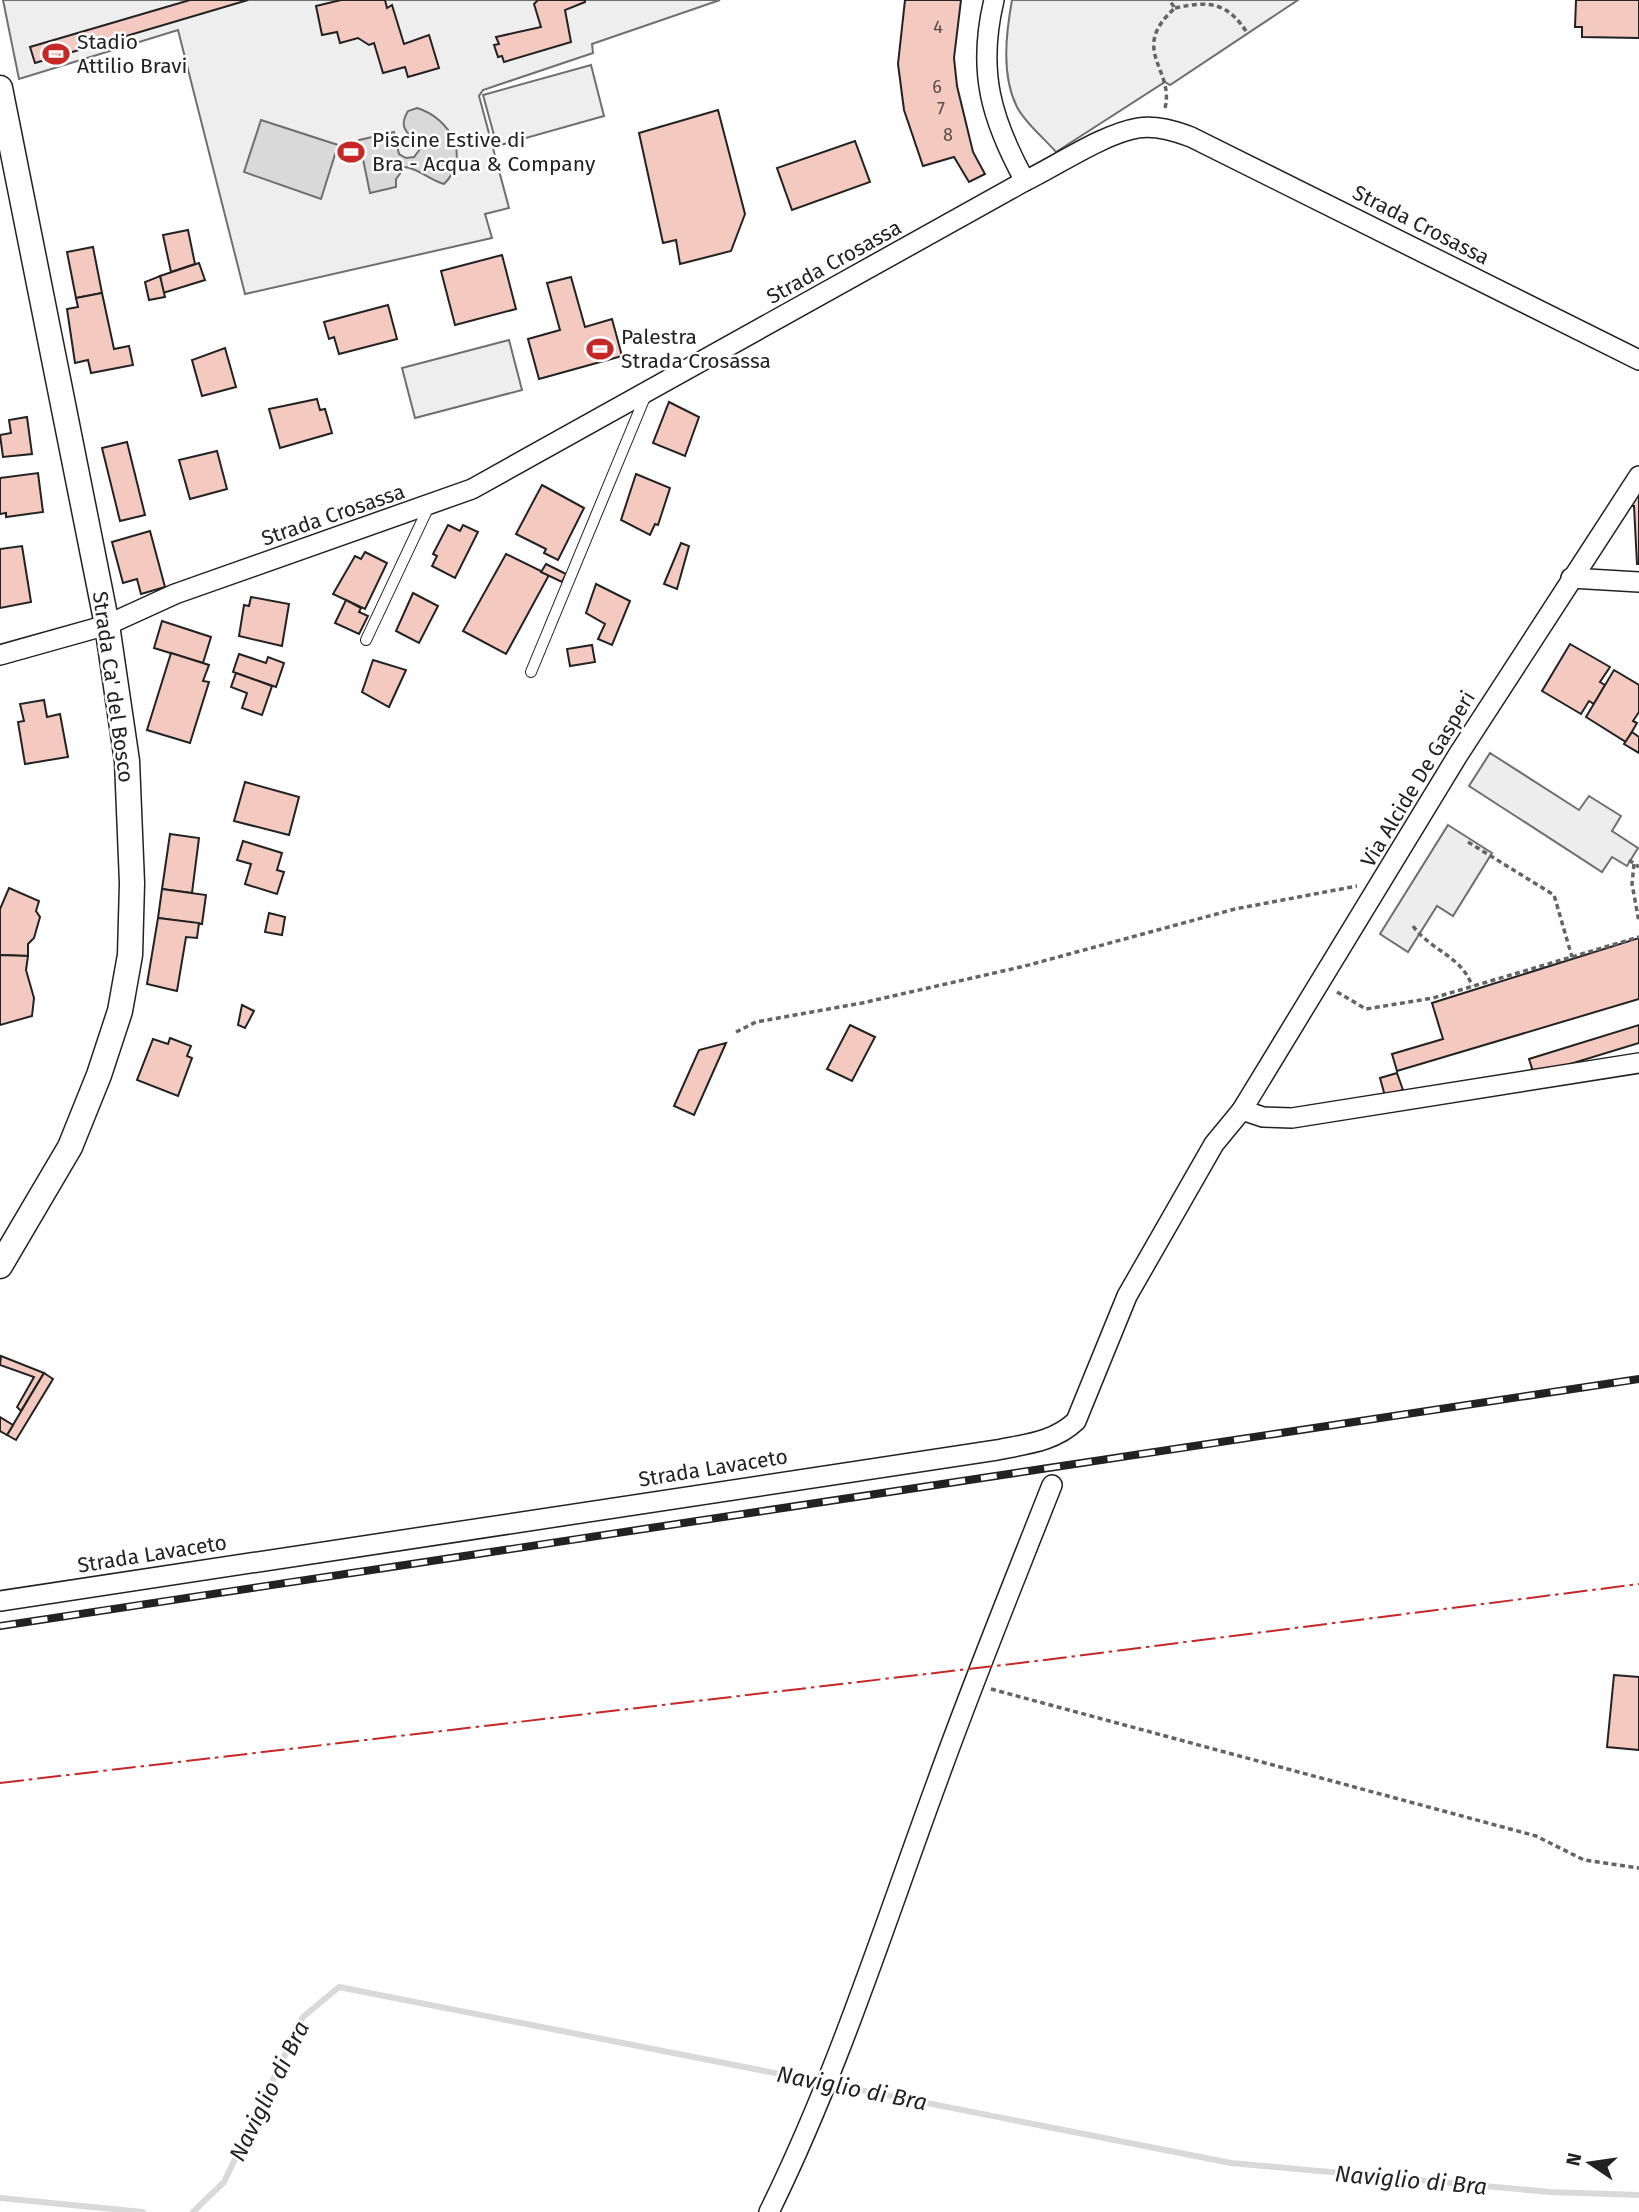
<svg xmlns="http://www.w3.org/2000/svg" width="1639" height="2212" viewBox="0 0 1639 2212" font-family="'Fira Sans',sans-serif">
<rect width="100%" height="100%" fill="#fff"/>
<g fill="#eee" stroke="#6f6f6f" stroke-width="2">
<path d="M3,0H720L592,44L593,53L483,90L479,96L509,208L485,214L492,238L245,294L178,30L19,79Z"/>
<path d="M1012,0H1298L1170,85L1165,82L1056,152C1044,138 1025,123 1017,107C1001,75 1006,33 1012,0Z"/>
<path d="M591,65L604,116L497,146L483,95Z"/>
<path d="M509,340L522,390L415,418L402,368Z"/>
</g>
<g fill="#ededed" stroke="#6f6f6f" stroke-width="2">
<path d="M1490,753L1579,810L1589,796L1621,816L1612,831L1638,848L1627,866L1612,857L1602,872L1469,786Z"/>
<path d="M1448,825L1492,853L1453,916L1437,906L1408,952L1380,934Z"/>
</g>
<g fill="#d9d9d9" stroke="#6f6f6f" stroke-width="2">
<path d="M417,108C450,118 472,156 444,184C429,180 420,169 405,167L396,179V187L370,193L359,140L394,132L399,154L406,158L414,157L420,149C412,133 396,131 408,111Z"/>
<path d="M261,120L338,145L321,199L244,172Z"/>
</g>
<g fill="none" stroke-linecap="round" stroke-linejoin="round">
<g stroke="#d9d9d9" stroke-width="6">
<path d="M0,2198L143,2212"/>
<path d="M193,2212L224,2182L303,2017L339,1987L1231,2163L1550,2192L1639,2195"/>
</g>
</g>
<g fill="#f3c9c0" stroke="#222" stroke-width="2">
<path d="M190,0H248L35,63L30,47Z"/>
<path d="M341,0H385L387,8L392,5L404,44L429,35L439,68L408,77L405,67L383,73L374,43L369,45L358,38L340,43L337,32L322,35L316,6Z"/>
<path d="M538,0H585V2L565,10L571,42L504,62L502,56L498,57L494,45L499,44L496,37L541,27L534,4Z"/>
<path d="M905,0H961L954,58L957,86L973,152L985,174L969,182L954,157L923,166L904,110L898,64Z"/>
<path d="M1576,0H1639V38L1582,37V27H1575Z"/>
<path d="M718,110L745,214L731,251L680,264L676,240L663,243L639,133Z"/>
<path d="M855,141L870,182L792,210L777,168Z"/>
<path d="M188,230L195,264L171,272L163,235Z"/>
<path d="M93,247L102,293L76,298L67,252Z"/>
<path d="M502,255L516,309L455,325L441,271Z"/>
<path d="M199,263L205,280L163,293L160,276Z"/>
<path d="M160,276L165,297L149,300L145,282Z"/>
<path d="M571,277L585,327L612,319L622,356L539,379L528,339L560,330L547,283Z"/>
<path d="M102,293L114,349L129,346L133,365L91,373L88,360L75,363L67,309L78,307L76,298Z"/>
<path d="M388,305L397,339L339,354L334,337L329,339L324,322Z"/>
<path d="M225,348L236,387L202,396L192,360Z"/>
<path d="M317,399L320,410L325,409L332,433L280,448L269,409Z"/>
<path d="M669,402L699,417L685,456L653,443Z"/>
<path d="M27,417L32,454L3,457L0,435L11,433L9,420Z"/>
<path d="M127,442L145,515L120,521L102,448Z"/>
<path d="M217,451L227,489L190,499L179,460Z"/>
<path d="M38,473L43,512L6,517V513L0,514V478Z"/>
<path d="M636,474L670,488L658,525L655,524L650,535L621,520Z"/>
<path d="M542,485L584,508L558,560L544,553L546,549L516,534Z"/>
<path d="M1639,493V564H1637L1634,506H1629Z"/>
<path d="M448,525L460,531L463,525L478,532L455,578L432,566L437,556L433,554Z"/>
<path d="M150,531L165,587L141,594L137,579L123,583L112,542Z"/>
<path d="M681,543L689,546L677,589L664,584Z"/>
<path d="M22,546L31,602L0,608V549Z"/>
<path d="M365,552L387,563L365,609L333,594L355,556L361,559Z"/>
<path d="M506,554L549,575L506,654L463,631Z"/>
<path d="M546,564L566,574L562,582L541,572Z"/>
<path d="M596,584L630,601L612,645L598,639L605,624L586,613Z"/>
<path d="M413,593L438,606L419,643L396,631Z"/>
<path d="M251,597L289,604L282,646L239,636L244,605L249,606Z"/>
<path d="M346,600L361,608L359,612L368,616L359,634L335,623Z"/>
<path d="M162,621L211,637L203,663L154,648Z"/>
<path d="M1570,644L1610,667L1600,682L1605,685L1594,704L1589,701L1581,714L1542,691Z"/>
<path d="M592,645L595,662L570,666L567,649Z"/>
<path d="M171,653L209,665L203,681L209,682L190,743L147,730Z"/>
<path d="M239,654L266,663L268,657L284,663L276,687L233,672Z"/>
<path d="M373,660L406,670L389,707L362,692Z"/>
<path d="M1614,670L1639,685V712L1633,721L1637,723L1626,742L1586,717Z"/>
<path d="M236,673L272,686L262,715L242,708L247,693L231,687Z"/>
<path d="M44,700L47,717L60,714L68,757L25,764L18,722L24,721L20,704Z"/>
<path d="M1632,732L1639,737V753L1624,744Z"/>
<path d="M245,782L299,797L289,835L234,821Z"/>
<path d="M170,834L199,838L192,893L162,889Z"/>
<path d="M243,841L282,853L277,870L284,872L277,894L245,884L251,864L237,860Z"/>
<path d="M9,888L39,901L36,911L40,917L34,938L28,944V956L0,955V909Z"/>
<path d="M162,889L206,895L202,924L158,918Z"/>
<path d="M269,913L285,917L282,935L265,932Z"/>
<path d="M158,918L199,923L197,938L186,937L177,991L147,984Z"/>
<path d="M1639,938V999L1397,1071L1392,1054L1443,1039L1432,1003Z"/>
<path d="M0,955L28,956L26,970L34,998L32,1016L0,1025Z"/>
<path d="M242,1005L254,1011L245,1028L238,1025Z"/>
<path d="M850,1025L875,1037L852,1081L827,1069Z"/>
<path d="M1639,1025V1043L1534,1075L1529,1059Z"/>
<path d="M170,1038L191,1046L187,1056L192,1058L178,1096L137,1080L153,1039L168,1044Z"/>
<path d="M726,1043L694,1115L674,1106L699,1050Z"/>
<path d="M1397,1073L1403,1090L1385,1096L1380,1078Z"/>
<path d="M1,1356L44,1373L21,1411L17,1407L34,1377L0,1365Z"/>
<path d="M44,1373L53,1379L16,1440L7,1435Z"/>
<path d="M0,1417L13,1425L7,1435L0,1431Z"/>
<path d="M1614,1675L1639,1677V1750L1607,1747Z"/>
</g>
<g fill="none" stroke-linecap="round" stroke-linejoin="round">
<g stroke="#222" stroke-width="12">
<g id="service">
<path d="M366,640L429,506"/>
<path d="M531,672L645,397"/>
</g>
</g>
<g stroke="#222" stroke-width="22">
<g id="minor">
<path d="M994,0C977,71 991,119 1025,181"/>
<path d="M1571,578L1639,582"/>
<path d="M0,655L107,625L175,594L472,489L1025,181C1058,165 1103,134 1138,128C1156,125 1175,131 1191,137L1639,360"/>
<path d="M1242,1110L1263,1117L1292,1118L1639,1063"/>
<path d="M0,1601L997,1450C1026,1444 1054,1442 1076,1421L1127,1296L1214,1144L1242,1110L1458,755L1639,476"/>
<path d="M769,2212C837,2074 884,1926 937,1782C973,1682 1013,1584 1052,1485"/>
</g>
</g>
<g stroke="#222" stroke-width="27">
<path id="tertiary" d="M0,88L107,625L127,761L132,883L130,955L120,1011L99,1075L70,1147L0,1266"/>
</g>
<g stroke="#646464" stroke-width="3.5" stroke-dasharray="5 3.5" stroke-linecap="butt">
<path d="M1175,8C1211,0 1228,3 1248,34"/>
<path d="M1165,108C1175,69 1128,50 1175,8L1169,0"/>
<path d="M1468,842L1554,895L1572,957"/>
<path d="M1629,860L1639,867"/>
<path d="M1634,864L1632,884L1639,922"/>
<path d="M1413,926C1431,951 1462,956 1472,986"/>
<path d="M1337,992L1366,1009L1433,998L1639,937"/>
<path d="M736,1032L756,1022L862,1003L1025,966L1235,909L1357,886"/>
<path d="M991,1689L1536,1836L1584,1860L1639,1868"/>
</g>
<use href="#service" stroke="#fff" stroke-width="10"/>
<use href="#minor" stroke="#fff" stroke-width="19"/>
<use href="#tertiary" stroke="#fff" stroke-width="24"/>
<g stroke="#222" stroke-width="8">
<path id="rail" d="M0,1626L1639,1379"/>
</g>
<use href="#rail" stroke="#fff" stroke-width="5" stroke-dasharray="16" stroke-linecap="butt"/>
<path stroke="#c62828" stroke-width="2" stroke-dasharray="24 5 3.5 5" stroke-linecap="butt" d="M0,1783L1045,1660L1639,1584"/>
</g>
<defs>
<g id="stadium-bare" transform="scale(2.1)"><path d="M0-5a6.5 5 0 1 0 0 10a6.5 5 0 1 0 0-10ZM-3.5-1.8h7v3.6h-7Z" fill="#c62828" stroke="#fff" stroke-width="2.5" paint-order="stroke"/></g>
</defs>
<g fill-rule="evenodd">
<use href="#stadium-bare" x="56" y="54"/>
<use href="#stadium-bare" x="351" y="152"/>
<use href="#stadium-bare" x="600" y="349"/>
</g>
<g text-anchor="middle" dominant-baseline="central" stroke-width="5" stroke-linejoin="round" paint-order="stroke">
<g font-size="18" fill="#564c4a">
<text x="938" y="27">4</text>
<text x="937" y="87">6</text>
<text x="941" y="109">7</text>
<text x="948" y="135">8</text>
</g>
<g font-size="21" fill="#222" stroke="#fff" text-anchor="start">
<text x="77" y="42">Stadio<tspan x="77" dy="24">Attilio Bravi</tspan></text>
<text x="372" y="140">Piscine Estive di<tspan x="372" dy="24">Bra - Acqua &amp; Company</tspan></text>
<text x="621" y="337">Palestra<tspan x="621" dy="24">Strada Crosassa</tspan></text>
</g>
<g font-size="21" fill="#222" stroke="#fff">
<text transform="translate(1421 225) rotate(27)">Strada Crosassa</text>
<text transform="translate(834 262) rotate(-29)">Strada Crosassa</text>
<text transform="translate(333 515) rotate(-19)">Strada Crosassa</text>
<text transform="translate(113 687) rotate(82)">Strada Ca' del Bosco</text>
<text transform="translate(1418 779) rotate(-59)">Via Alcide De Gasperi</text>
<text transform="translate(713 1468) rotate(-9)">Strada Lavaceto</text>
<text transform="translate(152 1554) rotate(-9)">Strada Lavaceto</text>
</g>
<g font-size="23" font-style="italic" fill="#222" stroke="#fff">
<text transform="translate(852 2088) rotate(11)">Naviglio di Bra</text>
<text transform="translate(269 2091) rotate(-64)">Naviglio di Bra</text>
<text transform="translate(1411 2180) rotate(5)">Naviglio di Bra</text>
</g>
</g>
<g transform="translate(1590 2163) rotate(283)" stroke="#ffffff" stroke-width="5" paint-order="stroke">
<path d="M0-5L12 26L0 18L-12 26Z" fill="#222222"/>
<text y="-10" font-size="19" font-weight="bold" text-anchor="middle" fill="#222222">N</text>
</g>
</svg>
